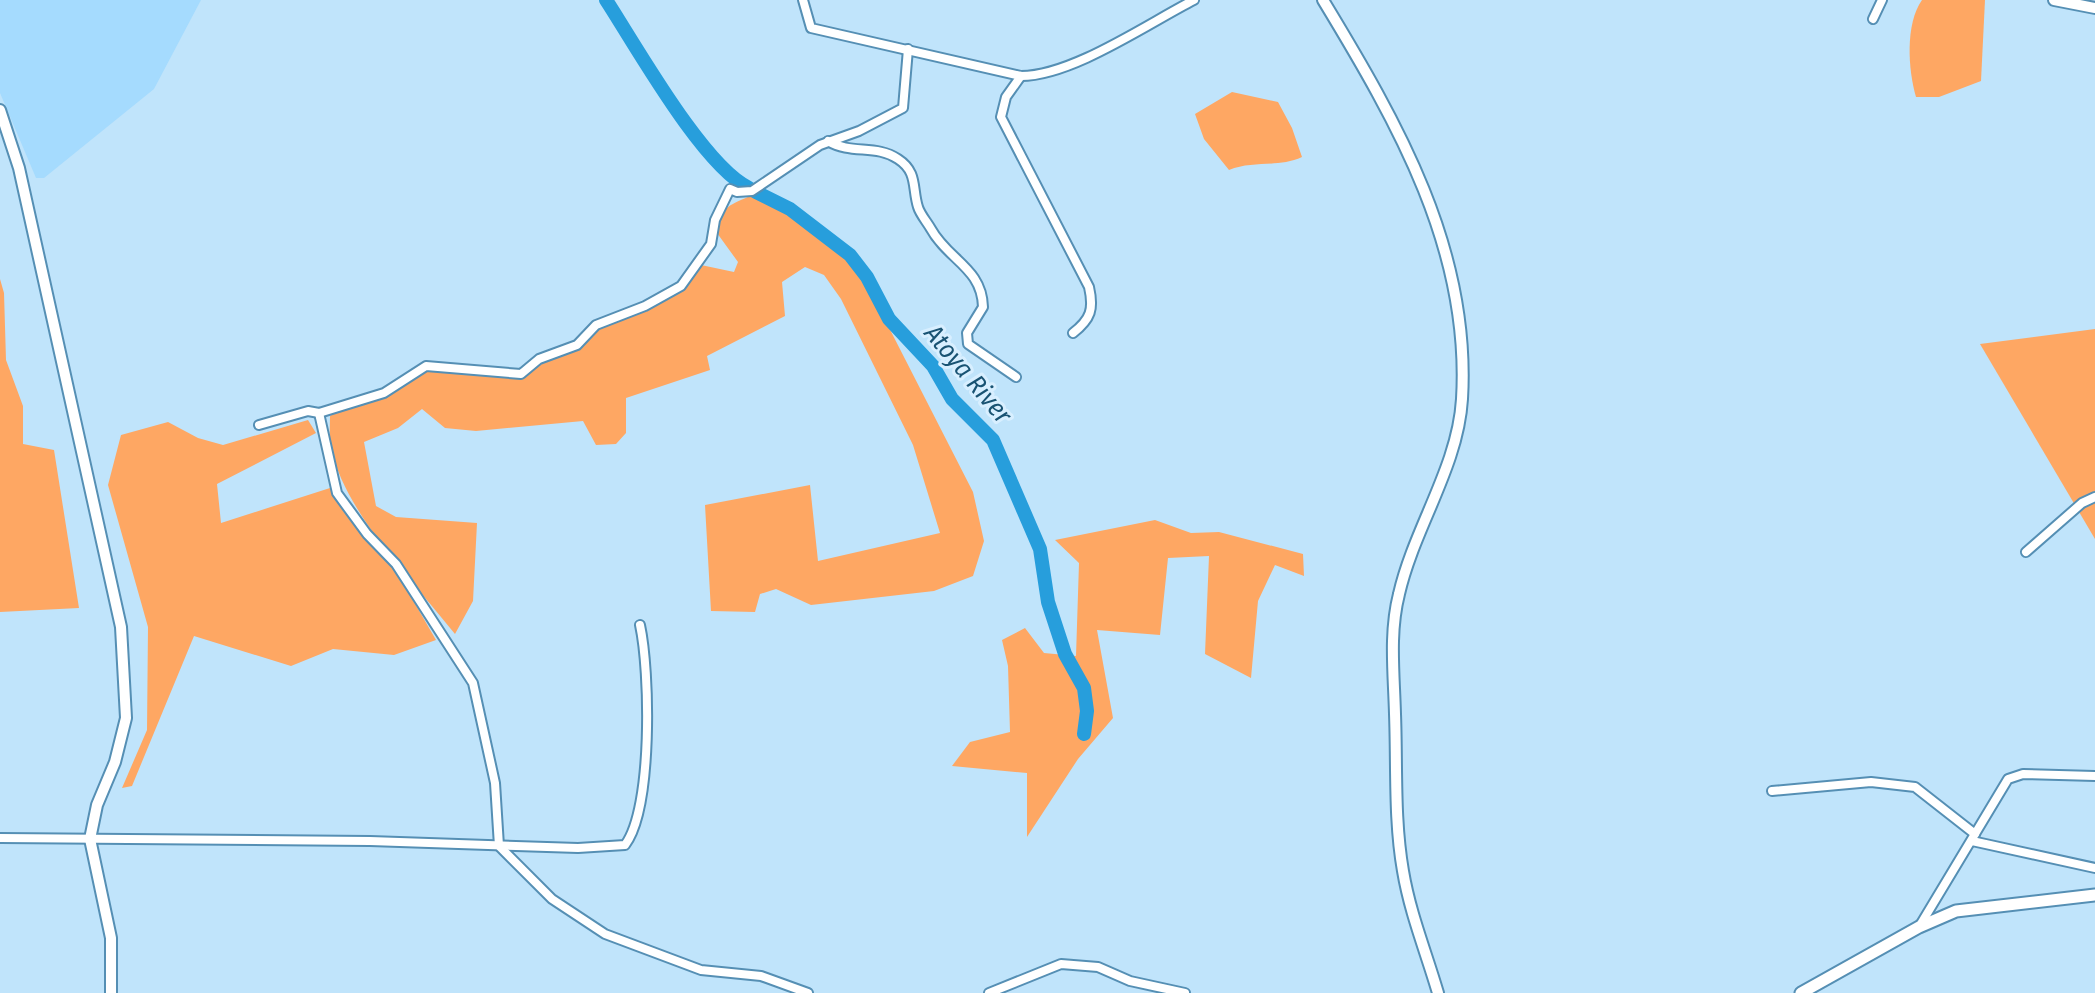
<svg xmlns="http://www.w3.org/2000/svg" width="2095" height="993" viewBox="0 0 2095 993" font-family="'Fira Sans Condensed',sans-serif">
<rect width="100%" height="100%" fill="#c0e4fb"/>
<path fill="#a5dbfe" d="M0,0H201L154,89L44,178H36L0,93Z"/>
<g fill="#fea763">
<path d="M1922,0H1985L1981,81L1939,97H1916C1908,70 1905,24 1922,0Z"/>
<path d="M1232,92L1278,102L1292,128L1302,157C1278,168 1253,160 1229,170L1204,139L1195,114Z"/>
<path d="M754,194C790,208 834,239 859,269L973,492L984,541L973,576L934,591L811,605L776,589L760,594L755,612L711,611L705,505L810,485L818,561L940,533L913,445L841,299L824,275L805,267L782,282L785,316L707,356L710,370L626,398V433L616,444L596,445L583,421L476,431L445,428L422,409L398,428L364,442L376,506L396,517L477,523L473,601L455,634C414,582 344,512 331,447C329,437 330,426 330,416L346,406L389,395L414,375L430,370L521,379L542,362L579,348L598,329L647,311L683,290L701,265L734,272L738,262L717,233C723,203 728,207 754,194Z"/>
<path d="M0,279L4,293L6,360L23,406V444L54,450L79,608L0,612Z"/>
<path d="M2095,329V539L1980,344Z"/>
<path d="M308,420L316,433L217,484L221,523L330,488L344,512L395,569L436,640L394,655L333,649L291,666L194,636L132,786L122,788L147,730L148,627L108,485L121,435L168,422L198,438L223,445Z"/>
<path d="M1155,520L1191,533L1219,532L1303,554L1304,576L1275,565L1258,601L1251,678L1205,654L1209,556L1168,558L1160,635L1097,630L1113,718L1078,759L1027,837V773L952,766L970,742L1010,732L1008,666L1002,640L1025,628L1044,653L1076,656L1079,563L1055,540Z"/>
</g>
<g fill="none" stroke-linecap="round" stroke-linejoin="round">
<g stroke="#279edc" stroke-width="14">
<path d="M606,0C636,46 703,166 749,188"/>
<path d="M756,192L790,209L850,255L867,277L889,319L933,366L952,399L993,440L1040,549L1048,602L1065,654L1084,688L1087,711L1084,734"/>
</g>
<g stroke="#558fb4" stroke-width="12">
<g id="minor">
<path d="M803,0L811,28L1021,76C1072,76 1147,24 1194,0"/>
<path d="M1873,19L1882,0"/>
<path d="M1021,76L1006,97L1001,117L1089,287C1094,309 1091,319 1073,333"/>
<path d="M828,141C851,155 876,144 898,159C918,172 912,188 918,207C920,214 927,222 931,229C948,260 982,268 983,307L967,333L968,344L1016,377"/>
<path d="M319,413L337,493L367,534L396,564L473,683L495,783L499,846L552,899L605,934L701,970L761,976L808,993"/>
<path d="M259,425L308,411L319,413L384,393L426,366L521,374L539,359L577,345L596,325L645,306L681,286L711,244L715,220L730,189L737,192L752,191L820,145L859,131L903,108L908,49"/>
<path d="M2026,552L2082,503L2095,497"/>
<path d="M1772,791L1871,782L1915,787L1975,834"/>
<path d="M0,838L370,841L578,848L625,845C653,808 650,671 640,625"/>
<path d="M1972,841L2095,868"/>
<path d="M1919,927L2008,779L2023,774L2095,776"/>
<path d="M989,993L1061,964L1098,967L1130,981L1185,993"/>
</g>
</g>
<g stroke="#558fb4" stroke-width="14">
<g id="tertiary">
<path d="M1323,0C1397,122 1471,250 1462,399C1458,467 1414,528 1399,594C1389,633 1394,674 1395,714C1397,766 1394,820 1403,871C1410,913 1426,952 1438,993"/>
<path d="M2054,0L2095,8"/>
<path d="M0,110L19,168L121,627L126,718L115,762L97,805L90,839L111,938V993"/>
</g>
</g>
<g stroke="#558fb4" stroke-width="15">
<path id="secondary" d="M1801,993L1919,927L1956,911L2095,895"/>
</g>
<use href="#minor" stroke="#fff" stroke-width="8"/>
<use href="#tertiary" stroke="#fff" stroke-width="10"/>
<use href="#secondary" stroke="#fff" stroke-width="11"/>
</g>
<g text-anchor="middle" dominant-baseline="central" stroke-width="6" stroke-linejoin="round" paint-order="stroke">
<g font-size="26" font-style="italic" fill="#195373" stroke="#d8efff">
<text transform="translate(968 374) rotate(50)">Atoya River</text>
</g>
</g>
</svg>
